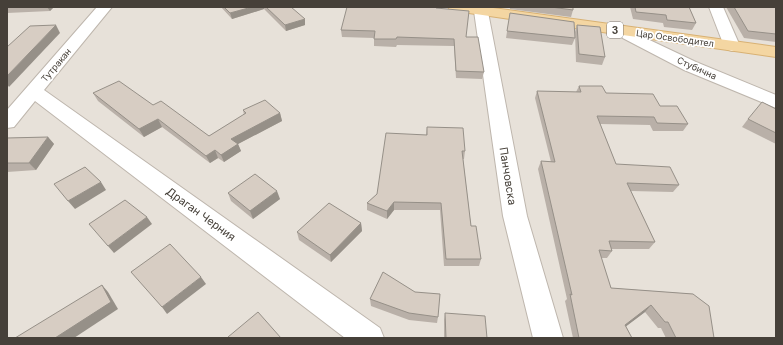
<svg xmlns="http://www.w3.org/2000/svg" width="783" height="345" viewBox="0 0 783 345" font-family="Inter,sans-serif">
<rect width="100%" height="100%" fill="#f3f0ea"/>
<rect fill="#e7e1d9" x="7" y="7" width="769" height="331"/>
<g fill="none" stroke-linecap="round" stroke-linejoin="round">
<g stroke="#beb6ad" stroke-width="2">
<g id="street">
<path d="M97,7H112L44,90L380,328L384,338H345L35,101L14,127L7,128V110Z"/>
<path d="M477,7H494L488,12L527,216L563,338H533L503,216L474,11Z"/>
<path d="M709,7H723L740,46L738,49L732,51L726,49L724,46Z"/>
<path d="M620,26L696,62L776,95V108L684,70L615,34L612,31L615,28Z"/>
</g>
</g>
<g stroke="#d8b173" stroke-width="2">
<path id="primary" d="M448,7H486L776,47V57L455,11L450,10Z"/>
</g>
<use href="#street" fill="#fff" fill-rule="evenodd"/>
<use href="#primary" fill="#f4d6a2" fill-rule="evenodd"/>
</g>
<g fill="#b9b0a8">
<path d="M7,7H54L50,11L7,13Z"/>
<path d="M221,7H291L305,25L286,31L264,9L232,19Z"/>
<path d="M510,7H573V10L571,17L510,9Z"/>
<path d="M630,7H689L696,23L692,30L664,27L663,23L633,19Z"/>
<path d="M726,7H776V42L744,38Z"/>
<path d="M437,8L466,37L484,72L482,79L456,78L454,46L397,45L396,47L374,46V38L342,37L341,30Z"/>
<path d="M510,13L575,38L572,45L506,38Z"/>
<path d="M577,25L605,57L602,65L576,62L575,32Z"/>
<path d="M579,86L606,93L660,106L688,124L683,131H653L650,125L600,124L616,164L679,185L673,192L631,191L655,242L649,249H611L612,251L607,258H601L611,288L693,294L714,338H666L661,328H658L645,312L626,326L632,338H573L565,301L567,299L538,169L541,161L551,162L535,98L537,91L576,92Z"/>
<path d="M93,93L153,105L209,136L244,115L243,110L280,113L282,121L238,144L241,151L224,162L218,158L210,163L162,127L144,137L98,101Z"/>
<path d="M776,109V144L742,127L748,119Z"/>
<path d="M427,127L465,151L464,159H463L471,226L481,259L479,266H444L440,210H394L387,219L367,210V203L377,194L426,135Z"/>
<path d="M48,137L54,144L36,170L7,172V138Z"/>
<path d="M228,193L280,199L253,219L231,201Z"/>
<path d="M361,223L362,231L331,262L299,240L297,232Z"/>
<path d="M370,299L438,317L437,323L409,320L371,306Z"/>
<path d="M445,313L487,338H444V320Z"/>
</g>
<g fill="#969088">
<path d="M47,7H54L50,11Z"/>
<path d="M252,7H264V9L232,19L230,13Z"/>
<path d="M305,19V25L286,31L285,25Z"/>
<path d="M56,25L60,33L9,87L7,84V76Z"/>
<path d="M280,113L282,121L238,144L241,151L224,162L221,155L231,139Z"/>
<path d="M158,119L162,127L144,137L139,129Z"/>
<path d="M48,137L54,144L36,170L29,163Z"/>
<path d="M215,150L218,158L210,163L206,156Z"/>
<path d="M101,182L106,190L75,209L68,201Z"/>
<path d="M277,191L280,199L253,219L250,211Z"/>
<path d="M394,202V210L387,219V211Z"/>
<path d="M147,217L152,224L114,253L108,246Z"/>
<path d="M361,223L362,231L331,262L330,255Z"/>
<path d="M201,277L206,284L167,314L162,307Z"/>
<path d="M102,285L108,292L118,309L74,338H55Z"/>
<path d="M651,305L645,312L620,331L625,325Z"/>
</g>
<g fill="#d7cdc3" stroke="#969088">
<path d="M224,7H252L230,13Z"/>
<path d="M266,7H291L305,19L285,25Z"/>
<path d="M347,7H437L436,8L469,11L466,37H478L484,72L456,71L454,39L397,37L396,39H374L375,31L341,30Z"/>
<path d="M551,7H573V10Z"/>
<path d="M635,7H689L696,23L667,20L666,15L636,12Z"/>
<path d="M734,7H776V34L748,31Z"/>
<path d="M510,13L574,22L575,38L507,31Z"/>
<path d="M56,25L7,76V47L30,26Z"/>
<path d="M577,25L600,27L605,57L579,54Z"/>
<path d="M119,81L153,105L161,101L209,136L246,113L243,110L265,100L280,113L231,139L238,144L221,155L215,150L206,156L158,119L139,129L93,93Z"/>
<path d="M579,86H602L606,93L653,94L660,106H677L688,124L657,123L654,117L597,116L616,164L670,167L679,185L627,183L655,242L609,241L612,251L599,250L611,288L693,294L709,306L714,338H676L668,322H665L651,305L625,325L632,338H579L570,294L572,295L541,161L555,162L537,91L581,92Z"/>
<path d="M762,102L776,109V133L748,119Z"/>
<path d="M427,127L463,128L465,151H462L471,226H476L481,259H446L441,203L394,202L387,211L367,203L377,194L386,133L427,135Z"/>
<path d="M48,137L29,163H7V138Z"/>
<path d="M85,167L101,182L68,201L54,184Z"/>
<path d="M255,174L277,191L250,211L228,193Z"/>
<path d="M125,200L147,217L108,246L89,224Z"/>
<path d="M329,203L361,223L330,255L297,232Z"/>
<path d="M170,244L201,277L162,307L131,272Z"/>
<path d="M383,272L415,292L440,294L438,317L409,313L370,299Z"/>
<path d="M102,285L111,302L55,338H15Z"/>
<path d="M258,312L281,338H229L228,337Z"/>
<path d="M445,313L485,316L487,338H446Z"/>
</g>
<g text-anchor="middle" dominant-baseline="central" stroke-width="3.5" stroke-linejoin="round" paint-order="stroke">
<g font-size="9" fill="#464039" stroke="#fff">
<text transform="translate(675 38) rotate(8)">Цар Освободител</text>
<text transform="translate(56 65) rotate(-50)">Тутракан</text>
<text transform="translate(697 68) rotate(24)">Стубична</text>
</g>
<rect fill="#fff" stroke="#7e7974" stroke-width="1" x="607" y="22" width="16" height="16" rx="3"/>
<g font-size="10" font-weight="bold" fill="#464039">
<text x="615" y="30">3</text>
</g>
<g font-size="11" fill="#464039" stroke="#fff">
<text transform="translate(508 176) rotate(81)">Панчовска</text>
<text transform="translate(201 214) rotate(36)">Драган Черния</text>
</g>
</g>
<rect width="783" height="345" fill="none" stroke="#464039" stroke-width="16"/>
</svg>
